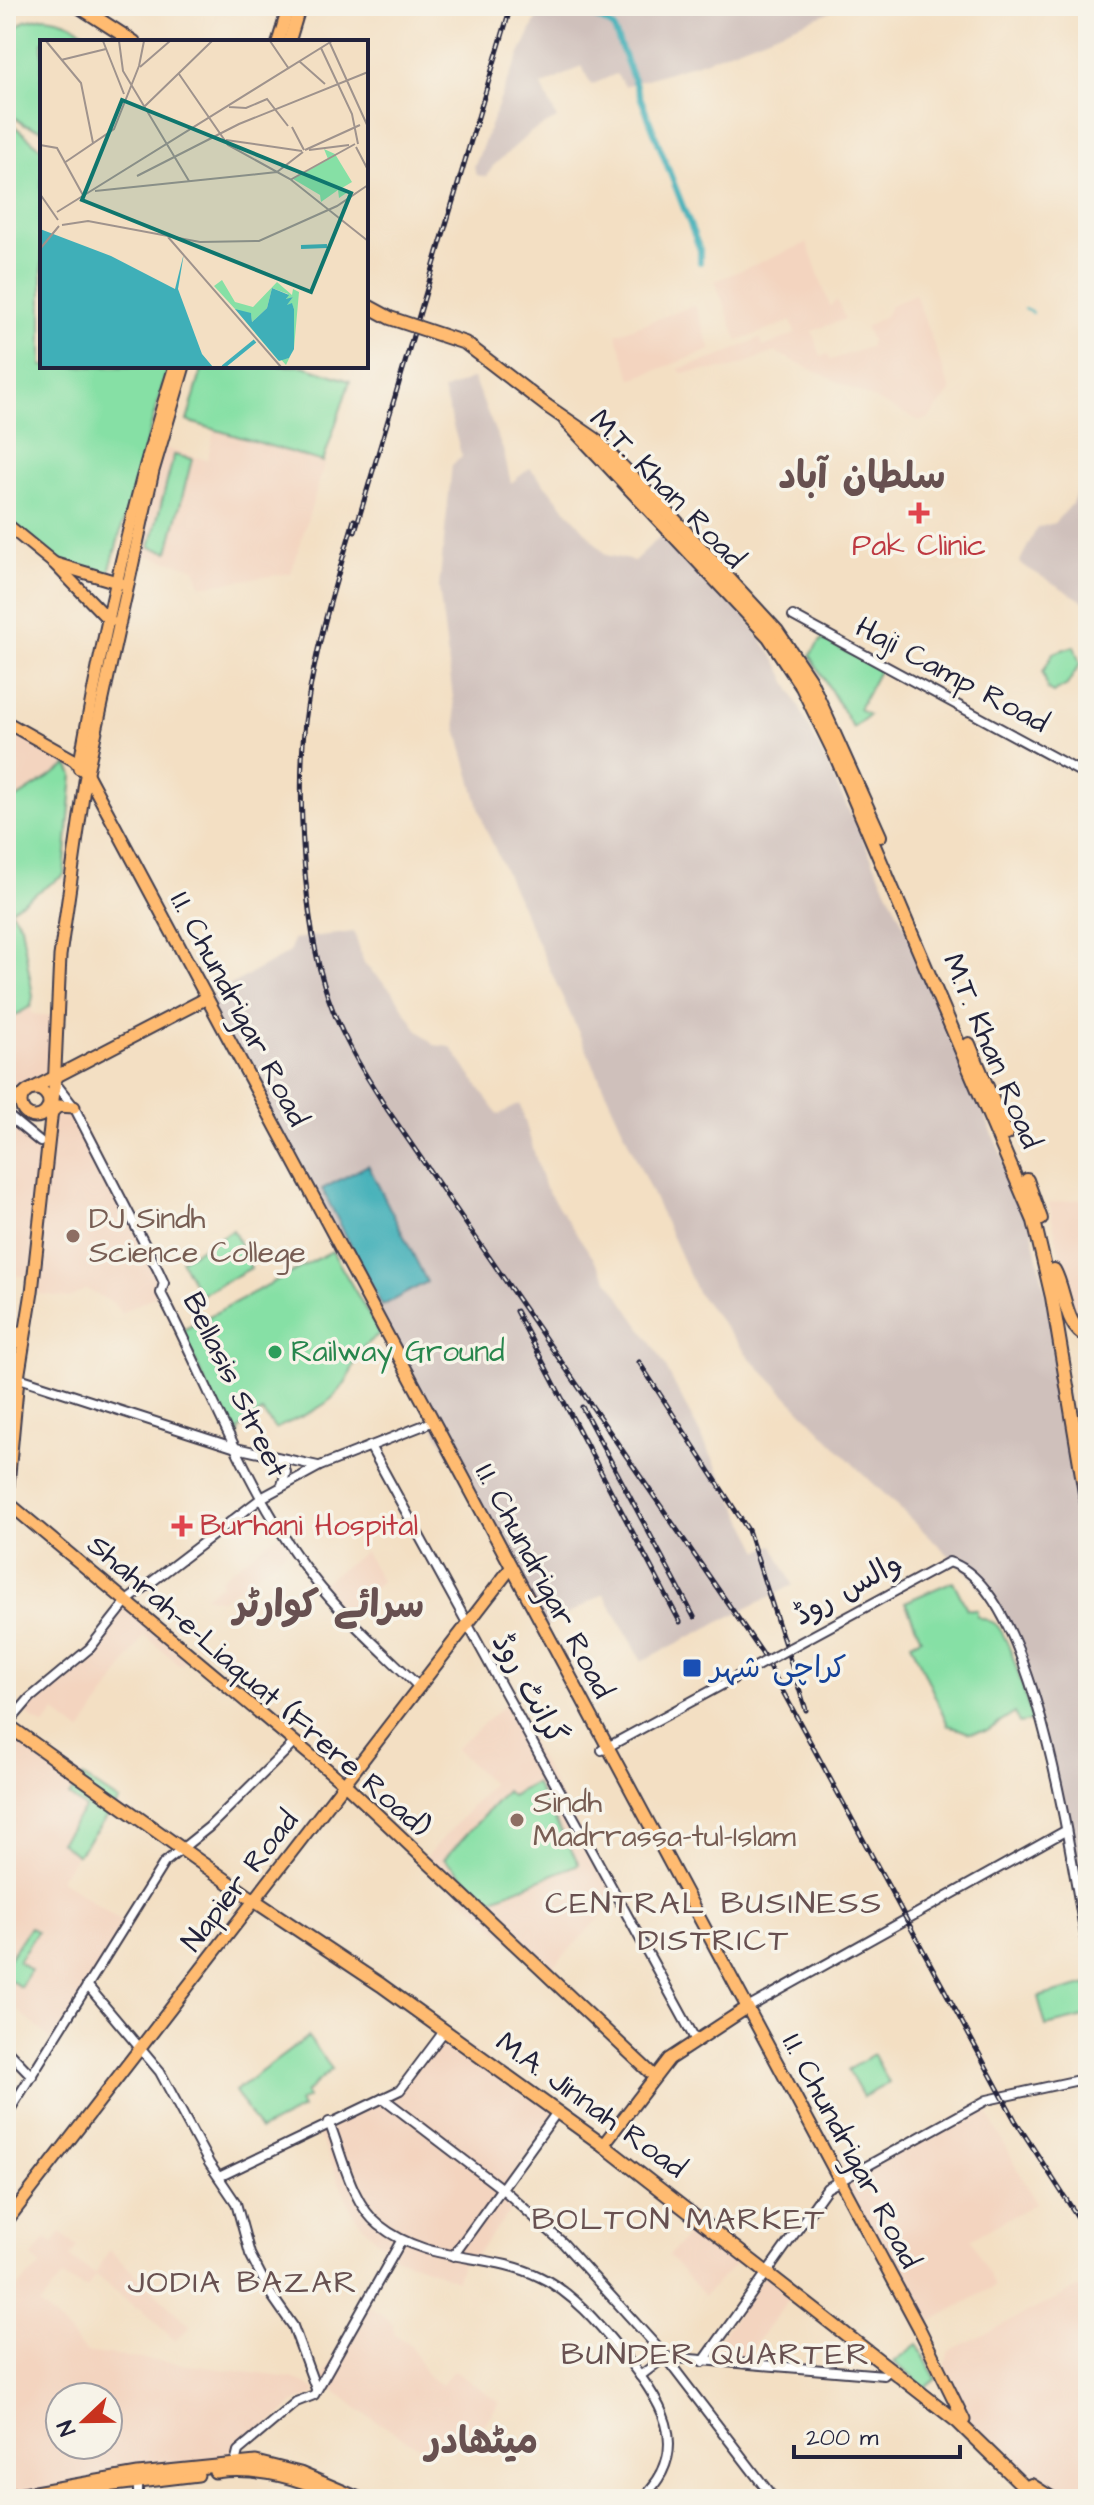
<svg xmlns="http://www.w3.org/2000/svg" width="1094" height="2505" viewBox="0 0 1094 2505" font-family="'Architects Daughter','Playpen Sans Arabic',sans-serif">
<rect width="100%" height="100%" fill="#f7f3e8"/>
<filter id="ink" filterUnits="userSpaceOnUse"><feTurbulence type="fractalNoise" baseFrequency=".0125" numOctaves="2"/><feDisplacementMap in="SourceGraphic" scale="16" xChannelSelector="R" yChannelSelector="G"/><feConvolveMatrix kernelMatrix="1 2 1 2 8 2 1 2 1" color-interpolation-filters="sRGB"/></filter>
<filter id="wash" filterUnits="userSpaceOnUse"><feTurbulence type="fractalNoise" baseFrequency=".006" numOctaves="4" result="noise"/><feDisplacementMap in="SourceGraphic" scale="32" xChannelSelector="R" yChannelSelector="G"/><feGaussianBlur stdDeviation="1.8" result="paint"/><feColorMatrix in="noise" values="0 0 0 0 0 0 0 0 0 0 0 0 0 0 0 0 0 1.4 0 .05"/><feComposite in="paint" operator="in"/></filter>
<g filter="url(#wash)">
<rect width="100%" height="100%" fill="#f3dfc3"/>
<g fill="#f3d4bf" fill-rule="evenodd">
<path d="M807,243L830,306L837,300L845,319L812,331L821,356L828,354L831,360L869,347L871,340L865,327L885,316L891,305L915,294L951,391L928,419L920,421L775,352L732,368L682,373L678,369L719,357L760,338L763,347L795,334L791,321L738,341L715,281Z"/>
<path d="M695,305L711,350L632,379L616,334Z"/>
<path d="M215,429L325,463L291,573L201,586L195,568L137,553L164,448L207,460Z"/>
<path d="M6,728L71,763L6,805Z"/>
<path d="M32,1008V1014L53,1016L51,1076L6,1102V1020Z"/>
<path d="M74,1107L164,1283L160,1293L121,1313L113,1303L86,1289L69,1298L48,1295L26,1291L27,1277L6,1274V1114L46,1144L51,1114Z"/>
<path d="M1088,1198V1333L1073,1321L1049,1203Z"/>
<path d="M283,1530L293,1546L222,1600L205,1596L222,1583L220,1579Z"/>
<path d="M365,1552L381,1581L347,1616L319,1585Z"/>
<path d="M128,1600L191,1653L181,1666L144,1635L81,1732L55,1712L44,1726L34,1720L21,1707L84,1654Z"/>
<path d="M508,1702L618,1899L545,1975L423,1860L492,1784L455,1749Z"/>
<path d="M11,1728L119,1801L59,1879L130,1927L54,2042L6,2000V1732Z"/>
<path d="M445,2030L557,2112L502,2190L517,2202L473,2259L463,2258L457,2280L392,2255L394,2250L379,2242L354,2216L316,2128L400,2090Z"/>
<path d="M982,2102L1036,2203L971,2239L995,2286L919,2328L839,2181Z"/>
<path d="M710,2227L745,2254L704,2296L669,2256L689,2232L702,2242Z"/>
<path d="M61,2233L77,2246L70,2258L95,2274L109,2250L191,2326L175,2341L139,2307L136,2308L95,2275L87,2289L62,2277L40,2305L63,2326L85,2352L292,2378L316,2389L314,2395L296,2402L238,2451L235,2463L6,2497V2288L13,2290L41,2266L32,2257L46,2238L53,2243ZM60,2397H108V2445H60Z"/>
<path d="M767,2271L794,2293L740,2364L703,2362Z"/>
<path d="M1088,2283V2499H1053L1035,2488L966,2421L944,2369L949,2351Z"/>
<path d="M366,2303L392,2323L395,2334L411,2346L428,2377L442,2385L453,2370L499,2402L478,2434L463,2432L430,2454L360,2411L322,2379Z"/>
</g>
<g fill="#cfc0bb">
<path d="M542,6H845L704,61L625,86L616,74L591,85L582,66L542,86L557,119L531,132L493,166L487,177L477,175L474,168L505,87Z"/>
<path d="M473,378L503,450L511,483L530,468L606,555L634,561L669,528L723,584L779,665L913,944L1031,1225L1064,1378L1088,1524V1938L1050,1758L1016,1642L974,1579L855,1466L750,1358L697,1292L484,825L457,729L439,588L452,465L462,457L443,391Z"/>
<path d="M1088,461V604L1019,563L1037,528L1054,523L1072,504Z"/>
<path d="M354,932L364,964L393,992L417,1029L434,1045L451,1047L498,1115L520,1104L544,1186L659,1354L760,1551L773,1545L793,1585L642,1661L604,1594L542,1629L205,999L290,952L293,939Z"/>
</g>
<g fill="#86e0a5" stroke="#548170" stroke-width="2">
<path d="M44,17C65,19 79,25 93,42H42V130L25,125L6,111V35L25,21Z"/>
<path d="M6,119L42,149V366L168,367L107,579L55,564L6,523Z"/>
<path d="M203,366H304L350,381L323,462L187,421Z"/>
<path d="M174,455L192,459L168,552L150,547Z"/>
<path d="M822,639L880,669L859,709L869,715L853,728L810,655Z"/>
<path d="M1074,646L1080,664L1067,685L1053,693L1048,690L1043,672L1053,653Z"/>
<path d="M68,765L73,775L64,875L10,910L21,925L33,996L31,1006L6,1021V805Z"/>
<path d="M233,1230L251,1268L200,1295L181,1260Z"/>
<path d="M332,1251L380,1334C349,1353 360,1365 340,1390C325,1409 297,1418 275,1429L262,1412L240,1429L236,1448L181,1331Z"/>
<path d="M953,1581L967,1609L977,1610V1616C982,1619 991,1621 994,1623C1009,1632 1027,1702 1032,1721L1019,1723L1015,1713L987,1731L969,1733L948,1725L911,1643L921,1638L905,1602Z"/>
<path d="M83,1777L119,1801L77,1855L60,1842L85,1808L69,1796Z"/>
<path d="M535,1783L579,1864L489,1900L444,1859L506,1791L511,1796Z"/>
<path d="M30,1927L37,1932L18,1961L31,1970L20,1987L6,1977V1963Z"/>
<path d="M1088,1984V2016L1046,2026L1038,1997Z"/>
<path d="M308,2037L332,2069L305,2093L307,2098L299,2102L302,2109L260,2130L235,2091Z"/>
<path d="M874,2055L889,2083L863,2097L848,2070Z"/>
<path d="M917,2344L936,2379L925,2388L894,2362Z"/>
</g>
<path fill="#3fafb8" stroke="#30687a" stroke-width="2" d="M368,1165L427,1282L382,1306L322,1189Z"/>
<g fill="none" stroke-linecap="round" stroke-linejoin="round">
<path stroke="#3fafb8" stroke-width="2" d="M1024,309L1033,313"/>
<path stroke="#3fafb8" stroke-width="6" d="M596,17L613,27L700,250V262"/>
</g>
</g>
<g filter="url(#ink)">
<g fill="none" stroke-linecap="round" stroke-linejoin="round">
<g stroke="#413e4f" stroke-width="12">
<g id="minor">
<path d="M793,616L1088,776"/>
<path d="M53,1080L74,1107L158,1270L164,1283L161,1293C210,1387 248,1494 313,1578C344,1618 384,1652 420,1688"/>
<path d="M6,1114L40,1142"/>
<path d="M13,1376L236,1448L318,1466"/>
<path d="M370,1446L695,2039"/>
<path d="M279,1458L286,1472L282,1485"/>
<path d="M790,1648L949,1562C1037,1587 1072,1870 1088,1951"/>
<path d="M6,1726L30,1698L90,1648L128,1600L263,1497L320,1466L427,1424"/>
<path d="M602,1750L744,1673"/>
<path d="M87,1985L160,2072L209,2163L236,2203L250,2254L270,2293L293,2326L316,2389"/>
<path d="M744,2010L1065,1831"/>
<path d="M6,2049L32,2076"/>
<path d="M383,2098L506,2192L563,2243L659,2349L774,2499"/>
<path d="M6,2116L164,1863L209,1827L295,1742"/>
<path d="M329,2122C342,2154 351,2203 379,2225C429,2265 487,2251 540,2277C572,2292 599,2324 621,2351C658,2398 697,2447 641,2499"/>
<path d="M219,2177L400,2090L445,2030"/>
<path d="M453,2256L557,2112"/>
<path d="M703,2362L827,2188L987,2100L1088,2078"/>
<path d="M640,2376L665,2357L884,2375L890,2369"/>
<path d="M235,2463L238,2451L296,2402L314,2395L401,2241"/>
<path d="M138,2499V2483"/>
</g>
</g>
<g stroke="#413e4f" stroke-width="15">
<g id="major">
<path d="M278,42L289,6"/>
<path d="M289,42L300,6"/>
<path d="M6,524L55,564L110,621"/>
<path d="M56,564L120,583"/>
<path d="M6,722L74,760L87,774L919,2328L964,2420"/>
<path d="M79,768C103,632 133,498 175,366"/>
<circle cx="35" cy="1103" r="14"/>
<path d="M32,1089L205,999"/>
<path d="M6,1102L22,1096"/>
<path d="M51,1113L58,1106L74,1107"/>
<path d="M6,1356L19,1333"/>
<path d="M6,1371L15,1383L6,1397"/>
<path d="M6,1501L346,1785L653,2075"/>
<path d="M6,1506L18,1378L32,1292L54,1091L60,956L85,781L153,471L184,366"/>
<path d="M603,2145L669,2059L742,2011"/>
<path d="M6,2222L510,1569"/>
<path d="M215,2472C260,2466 303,2479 342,2499"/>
<path d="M81,2489L198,2475"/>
<path d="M6,2497L138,2474L256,2462L300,2473L361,2499"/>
</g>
</g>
<g stroke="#413e4f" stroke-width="16">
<g id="highway">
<path d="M78,6L134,42"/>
<path d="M547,406L595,439L673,518L777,631L810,680L880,836"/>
<path d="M566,421L769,637L802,687L835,754L1034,1221L1052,1297L1088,1511"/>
<path d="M969,1044L1007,1134"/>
<path d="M1027,1180L1041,1219"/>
<path d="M1054,1270C1066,1291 1064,1327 1088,1337"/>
<path d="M6,1724L255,1901L381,1985L603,2145L958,2422L1037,2499"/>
<path d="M1031,2485L1053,2499"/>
</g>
</g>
<use href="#minor" stroke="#fff" stroke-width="8"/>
<use href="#major" stroke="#ffbb71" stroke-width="11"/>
<use href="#highway" stroke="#ffbb71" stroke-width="12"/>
<g stroke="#22223b" stroke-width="5">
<g id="rail">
<path d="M354,520C336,582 316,644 307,708C295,783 303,926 328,997C342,1038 364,1073 387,1109L762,1653L1015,2120L1088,2233"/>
<path d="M355,531L511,6"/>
<path d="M516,1311L680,1622"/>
<path d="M639,1362L748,1530L806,1710"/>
<path d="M582,1407L694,1617"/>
</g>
</g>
<use href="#rail" stroke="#f7f3e8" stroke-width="2" stroke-dasharray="6" stroke-linecap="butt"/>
<g stroke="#413e4f" stroke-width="12" stroke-linecap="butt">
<path id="minor-bridge" d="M744,1673L790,1648"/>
</g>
<g stroke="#413e4f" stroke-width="16" stroke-linecap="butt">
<path id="highway-bridge" d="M366,305L390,318L465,343L547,406"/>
</g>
<use href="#minor-bridge" stroke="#fff" stroke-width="8"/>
<use href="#highway-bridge" stroke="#ffbb71" stroke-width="12"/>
</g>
</g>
<g fill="#e0444e" stroke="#f7f3e8" stroke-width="3">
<path d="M915 501h8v8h8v8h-8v8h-8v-8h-8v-8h8z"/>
<path d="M178 1514h8v8h8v8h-8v8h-8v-8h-8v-8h8z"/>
</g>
<g fill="#8d6e63" stroke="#f7f3e8" stroke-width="3">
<circle cx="73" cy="1236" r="8"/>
<circle cx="517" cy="1820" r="8"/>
</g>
<circle fill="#2e9e5b" stroke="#f7f3e8" stroke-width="3" cx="275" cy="1352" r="8"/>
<rect fill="#1a4fb4" stroke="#f7f3e8" stroke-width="3" x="682" y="1658" width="20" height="20" rx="4"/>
<g text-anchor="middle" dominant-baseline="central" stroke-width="7" stroke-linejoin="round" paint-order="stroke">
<g font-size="30" fill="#22223b" stroke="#f7f3e8">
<text transform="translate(667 489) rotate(46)">M.T. Khan Road</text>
<text transform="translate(952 675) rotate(28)">Haji Camp Road</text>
<text transform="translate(239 1009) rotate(62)">I.I. Chundrigar Road</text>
<text transform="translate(992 1051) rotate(67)">M.T. Khan Road</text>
<text transform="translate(235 1385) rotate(64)">Bellasis Street</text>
<text transform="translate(544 1581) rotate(62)">I.I. Chundrigar Road</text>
<text transform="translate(848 1589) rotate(-29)">والس روڈ</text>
<text transform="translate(259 1686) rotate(41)">Shahrah-e-Liaquat (Frere Road)</text>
<text transform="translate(529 1689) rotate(61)">گرانٹ روڈ</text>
<text transform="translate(240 1881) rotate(-52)">Napier Road</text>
<text transform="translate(591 2105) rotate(36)">M.A. Jinnah Road</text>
<text transform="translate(851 2151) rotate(62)">I.I. Chundrigar Road</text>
</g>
<g font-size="30" fill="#be3a42" stroke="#f7f3e8">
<text x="919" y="546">Pak Clinic</text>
<text x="200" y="1526" text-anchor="start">Burhani Hospital</text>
</g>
<g font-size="30" fill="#785e54" stroke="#f7f3e8" text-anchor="start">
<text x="89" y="1219">DJ Sindh<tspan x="89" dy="34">Science College</tspan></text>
<text x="533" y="1803">Sindh<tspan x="533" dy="34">Madrrassa-tul-Islam</tspan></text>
</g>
<g font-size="30" fill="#27864d" stroke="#f7f3e8" text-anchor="start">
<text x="291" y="1352">Railway Ground</text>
</g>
<g font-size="30" fill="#164399" stroke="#f7f3e8" text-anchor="start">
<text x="710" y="1668">کراچی شہر</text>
</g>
<g font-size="32" letter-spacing="2" fill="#685151" stroke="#f7f3e8">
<text x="714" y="1903">CENTRAL BUSINESS<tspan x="714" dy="37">DISTRICT</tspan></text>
<text x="679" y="2219">BOLTON MARKET</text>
<text x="243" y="2282">JODIA BAZAR</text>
<text x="716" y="2354">BUNDER QUARTER</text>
</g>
<g font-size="38" font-weight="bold" fill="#685151" stroke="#f7f3e8">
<text x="862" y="477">سلطان آباد</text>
<text x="329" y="1606">سرائے کوارٹر</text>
<text x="482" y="2442">میٹھادر</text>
</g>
</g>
<g transform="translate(40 40)">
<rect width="328" height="328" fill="#f3dfc3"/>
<path d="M284,109L295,114L312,142L302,148L308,152L299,158L298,150L281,162L280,155L253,139L288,119ZM182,240L195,262L213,267L237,242L252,255L253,249L259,252L254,308L246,325L174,246ZM232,248L248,254L246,260L253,257L246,266L252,264L254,269V309L249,318L238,320L196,270L211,274L212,282L227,268Z" fill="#86e0a5" fill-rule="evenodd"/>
<path d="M0,189L71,216L135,249L144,213L138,249L162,314L173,327H0ZM232,248L249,255L246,259L253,257L247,265L252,263L254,269V309L249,318L239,321L195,269L211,273L212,282L227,268Z" fill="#3fafb8"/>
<path fill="none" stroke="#3fafb8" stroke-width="4" d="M261,207L287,206M183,327L215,301"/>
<path fill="none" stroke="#9f938d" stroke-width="2" d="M6,1L41,43L53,103M63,1L84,54M79,1L83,31L149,141M230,1L249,29M289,1L328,87M281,8L312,74L318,104M21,20L66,9M259,21L285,44M99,26L104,1M100,27L130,1M139,34L188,105L250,139L328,201M105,66L172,1M189,67L206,68L227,59L248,86M252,87L264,110M186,100L262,111M0,105L17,108L44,157M316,107L328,130M265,110L320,85M269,110L309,105M24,123L74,89L99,26M97,136L199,84L328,32M250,140L315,104M55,151L237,132L263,112M0,154L18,180M17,172L292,1M22,185L48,181L160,202L219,201L297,166L328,145M128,197L241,327M0,209L19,186"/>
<path fill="#0f766e" fill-opacity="0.15" stroke="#0f766e" stroke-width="4" d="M82,60L311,153L271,252L42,160Z"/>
<rect width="328" height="328" fill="none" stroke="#22223b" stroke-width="4"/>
</g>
<rect width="1094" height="2505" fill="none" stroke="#f7f3e8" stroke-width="32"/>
<g transform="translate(84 2421) rotate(248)"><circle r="38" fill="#f7f3e8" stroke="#a29fa3" stroke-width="2"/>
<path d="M0-6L14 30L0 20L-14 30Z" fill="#c8321e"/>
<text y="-12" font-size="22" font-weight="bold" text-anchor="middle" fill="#22223b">N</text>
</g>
<path d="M794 2445v12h166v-12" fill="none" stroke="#22223b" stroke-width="4"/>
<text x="806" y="2445" font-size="24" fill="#22223b" stroke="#f7f3e8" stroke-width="6" paint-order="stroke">200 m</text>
</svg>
